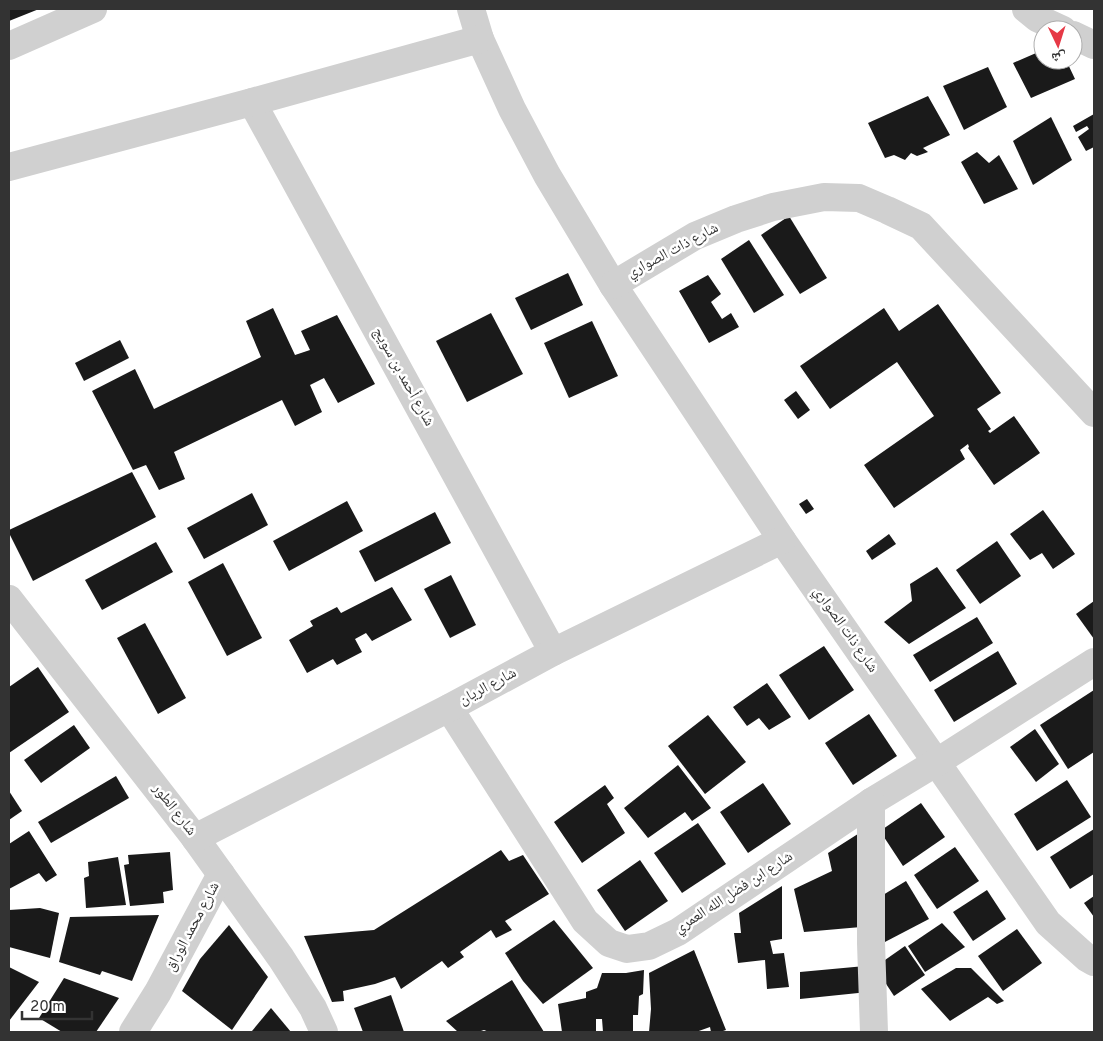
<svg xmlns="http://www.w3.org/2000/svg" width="1103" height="1041" viewBox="0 0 1103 1041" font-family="Overpass,'Noto Naskh Arabic',sans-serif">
<rect width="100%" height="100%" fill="#fff"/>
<g fill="#1a1a1a">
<path d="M9,9H39L9,21Z"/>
<path d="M1043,50V60H1066L1075,79L1031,98L1013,63Z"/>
<path d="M988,67L1007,107L964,130L943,86Z"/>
<path d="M928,96L950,135L923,148L928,152L917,156L911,153L905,160L894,155L885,158L868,123Z"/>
<path d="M1094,114V147L1086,151L1078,137L1089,129L1087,126L1076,132L1073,126Z"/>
<path d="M1051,117L1072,160L1033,185L1013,141Z"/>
<path d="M977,152L989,163L999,155L1018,189L984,204L961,162Z"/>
<path d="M789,216L827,278L800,294L761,235Z"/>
<path d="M749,240L784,295L754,313L721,259Z"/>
<path d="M568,273L583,305L531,330L515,298Z"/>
<path d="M708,275L721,294L711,302L722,319L731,313L739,327L709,343L679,291Z"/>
<path d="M938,304L1001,393L977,409L991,429L988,431L990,433L1014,416L1040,453L994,485L968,448L969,447L968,444L960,450L965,459L894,508L864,465L934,416L897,362L830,409L800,366L884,308L899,331Z"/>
<path d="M273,308L295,355L310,350L301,331L337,315L375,384L338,403L324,378L310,385L322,412L295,426L282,400L174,452L185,479L159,490L146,465L133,470L92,391L135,369L154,409L261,357L246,321Z"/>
<path d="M491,313L523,374L467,402L436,341Z"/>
<path d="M592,321L618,376L569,398L544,343Z"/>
<path d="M120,340L129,358L84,381L75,363Z"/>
<path d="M796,391L810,410L798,419L784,400Z"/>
<path d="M132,472L156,517L33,581L9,533V530Z"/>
<path d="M252,493L268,525L204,559L187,528Z"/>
<path d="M807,499L814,509L806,514L799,504Z"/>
<path d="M347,501L363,531L289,571L273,541Z"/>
<path d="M1043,510L1075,554L1053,569L1042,553L1030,560L1010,534Z"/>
<path d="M435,512L451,543L375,582L359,551Z"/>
<path d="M889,534L896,544L872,560L866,551Z"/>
<path d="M997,541L1021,576L980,604L956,570Z"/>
<path d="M156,542L173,572L102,610L85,580Z"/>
<path d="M223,563L262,638L227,656L188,582Z"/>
<path d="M937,567L966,608L909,644L884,622L912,601L910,584Z"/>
<path d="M451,575L476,625L450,638L424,589Z"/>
<path d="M392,587L412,620L372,641L366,633L355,639L362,652L337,665L333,659L307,673L289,640L313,626L310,621L337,607L341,613Z"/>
<path d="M1094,601V639L1076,614Z"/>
<path d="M977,617L993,643L930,682L913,655Z"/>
<path d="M145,623L186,698L158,714L117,638Z"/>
<path d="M824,646L854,690L809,720L779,675Z"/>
<path d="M998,651L1017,684L954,722L934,690Z"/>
<path d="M38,667L69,712L9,753V687Z"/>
<path d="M767,683L791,717L769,730L759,718L747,726L733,707Z"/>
<path d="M1094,690V752L1068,769L1040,725Z"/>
<path d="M869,714L897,756L853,785L825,743Z"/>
<path d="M708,715L746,762L705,794L668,746Z"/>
<path d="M74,725L90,748L41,783L24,760Z"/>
<path d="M1035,729L1059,764L1036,782L1010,747Z"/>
<path d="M678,765L711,808L692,821L685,812L648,838L624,808Z"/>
<path d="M116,776L129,798L51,843L38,822Z"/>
<path d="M1067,780L1091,817L1037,851L1014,814Z"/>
<path d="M763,783L791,824L748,853L720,812Z"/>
<path d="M605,785L614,798L607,804L625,833L582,863L554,822Z"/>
<path d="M9,791L22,811L9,820Z"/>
<path d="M921,803L945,837L903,866L880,831Z"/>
<path d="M698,823L726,864L682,893L654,853Z"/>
<path d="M1094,829V874L1070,889L1050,857Z"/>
<path d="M29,831L57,875L46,882L39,873L9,889V844Z"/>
<path d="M861,832V927L804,932L794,889L832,871L828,853Z"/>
<path d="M955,847L979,881L937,909L914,875Z"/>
<path d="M501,850L509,861L523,855L549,894L505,921L512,930L496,938L491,930L460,952L464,957L448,968L442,961L401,989L395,977L375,984L343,991L344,1001L332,1002L304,936L374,930Z"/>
<path d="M170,852L173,890L163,892L164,903L130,906L124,865L129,864L128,855Z"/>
<path d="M118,857L126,905L86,908L84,878L89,876L88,862Z"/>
<path d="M640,860L668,901L625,931L597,890Z"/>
<path d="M906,881L929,919L883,943L878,898Z"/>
<path d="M782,886V939L770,941L773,954L784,953L789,987L767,989L765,960L738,963L734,933H741L739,913Z"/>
<path d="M987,890L1006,919L973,941L953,912Z"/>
<path d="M1094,896V917L1084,903Z"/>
<path d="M40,908L59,913L50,958L9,947V910Z"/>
<path d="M159,915L132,981L102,971L100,975L59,962L70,917Z"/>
<path d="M554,920L593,968L543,1004L523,981L505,953Z"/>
<path d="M942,923L965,947L925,972L908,946Z"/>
<path d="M229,925L268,977L232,1030L182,991L200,959Z"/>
<path d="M1017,929L1042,963L1003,991L978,956Z"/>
<path d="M905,946L925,975L894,996L875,967Z"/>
<path d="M694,950L726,1030L720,1032H711L710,1027L696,1032H649L651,1009L649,973Z"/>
<path d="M865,966L868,992L800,999V972Z"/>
<path d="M9,967L39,982L9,1021Z"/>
<path d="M956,968H971L1004,1001L997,1004L988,997L950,1021L921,989Z"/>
<path d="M644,970L643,994L639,996L638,1015H633V1032H603L602,1019H596V1032H562L558,1004L586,998V992L597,988L602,973H626Z"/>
<path d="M64,978L119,998L96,1032H62L39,1018Z"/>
<path d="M512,980L544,1032H489L484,1030L478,1032H458L446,1021Z"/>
<path d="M391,995L404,1032H363L354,1008Z"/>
<path d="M271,1008L291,1032H253L252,1031Z"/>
</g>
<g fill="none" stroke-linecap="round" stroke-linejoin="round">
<g stroke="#d0d0d0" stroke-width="28">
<path d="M471,9L480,39L512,109L547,175L613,285L782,540L1048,923L1087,958L1094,962"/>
<path d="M1026,9L1037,18L1063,30"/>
<path d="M1073,35L1094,45"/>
<path d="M9,46L93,9"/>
<path d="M252,102L553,652"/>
<path d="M9,167L252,102L480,39"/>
<path d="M613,285L695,236L736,219L773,207L824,197L859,198L887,210L921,226L1094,413"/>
<path d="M9,599L195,838L281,958L313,1008L324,1032"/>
<path d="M449,708L585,921L609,943L627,949L649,946L678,932L871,802L937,762L1094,662"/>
<path d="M871,802V943L874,1032"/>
<path d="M195,838L449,708L553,652L782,540"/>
<path d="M133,1032L158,992L221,874"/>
</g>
</g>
<g text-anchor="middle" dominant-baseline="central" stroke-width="5" stroke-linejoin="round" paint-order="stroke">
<g font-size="15" fill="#333" stroke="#fff">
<text transform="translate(673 251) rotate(-28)">شارع ذات الصواري</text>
<text transform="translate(403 377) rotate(61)">شارع أحمد بن سويج</text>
<text transform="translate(845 630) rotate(55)">شارع ذات الصواري</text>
<text transform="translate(488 687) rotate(-28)">شارع الريان</text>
<text transform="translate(174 810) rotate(52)">شارع الطور</text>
<text transform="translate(734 893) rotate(-33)">شارع ابن فضل الله العمري</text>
<text transform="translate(193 927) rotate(-62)">شارع محمد الوراق</text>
</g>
</g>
<rect width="1103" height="1041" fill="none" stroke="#333333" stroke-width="20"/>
<g transform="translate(1058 45) rotate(176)"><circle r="24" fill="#ffffff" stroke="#adadad"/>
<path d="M0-4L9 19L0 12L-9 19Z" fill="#e63946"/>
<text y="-8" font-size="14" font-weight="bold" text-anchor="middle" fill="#333333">ش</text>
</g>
<path d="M22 1011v8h70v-8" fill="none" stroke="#333333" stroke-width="2.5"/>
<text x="30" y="1011" font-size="15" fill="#333333" stroke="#ffffff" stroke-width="4" paint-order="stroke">20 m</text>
</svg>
